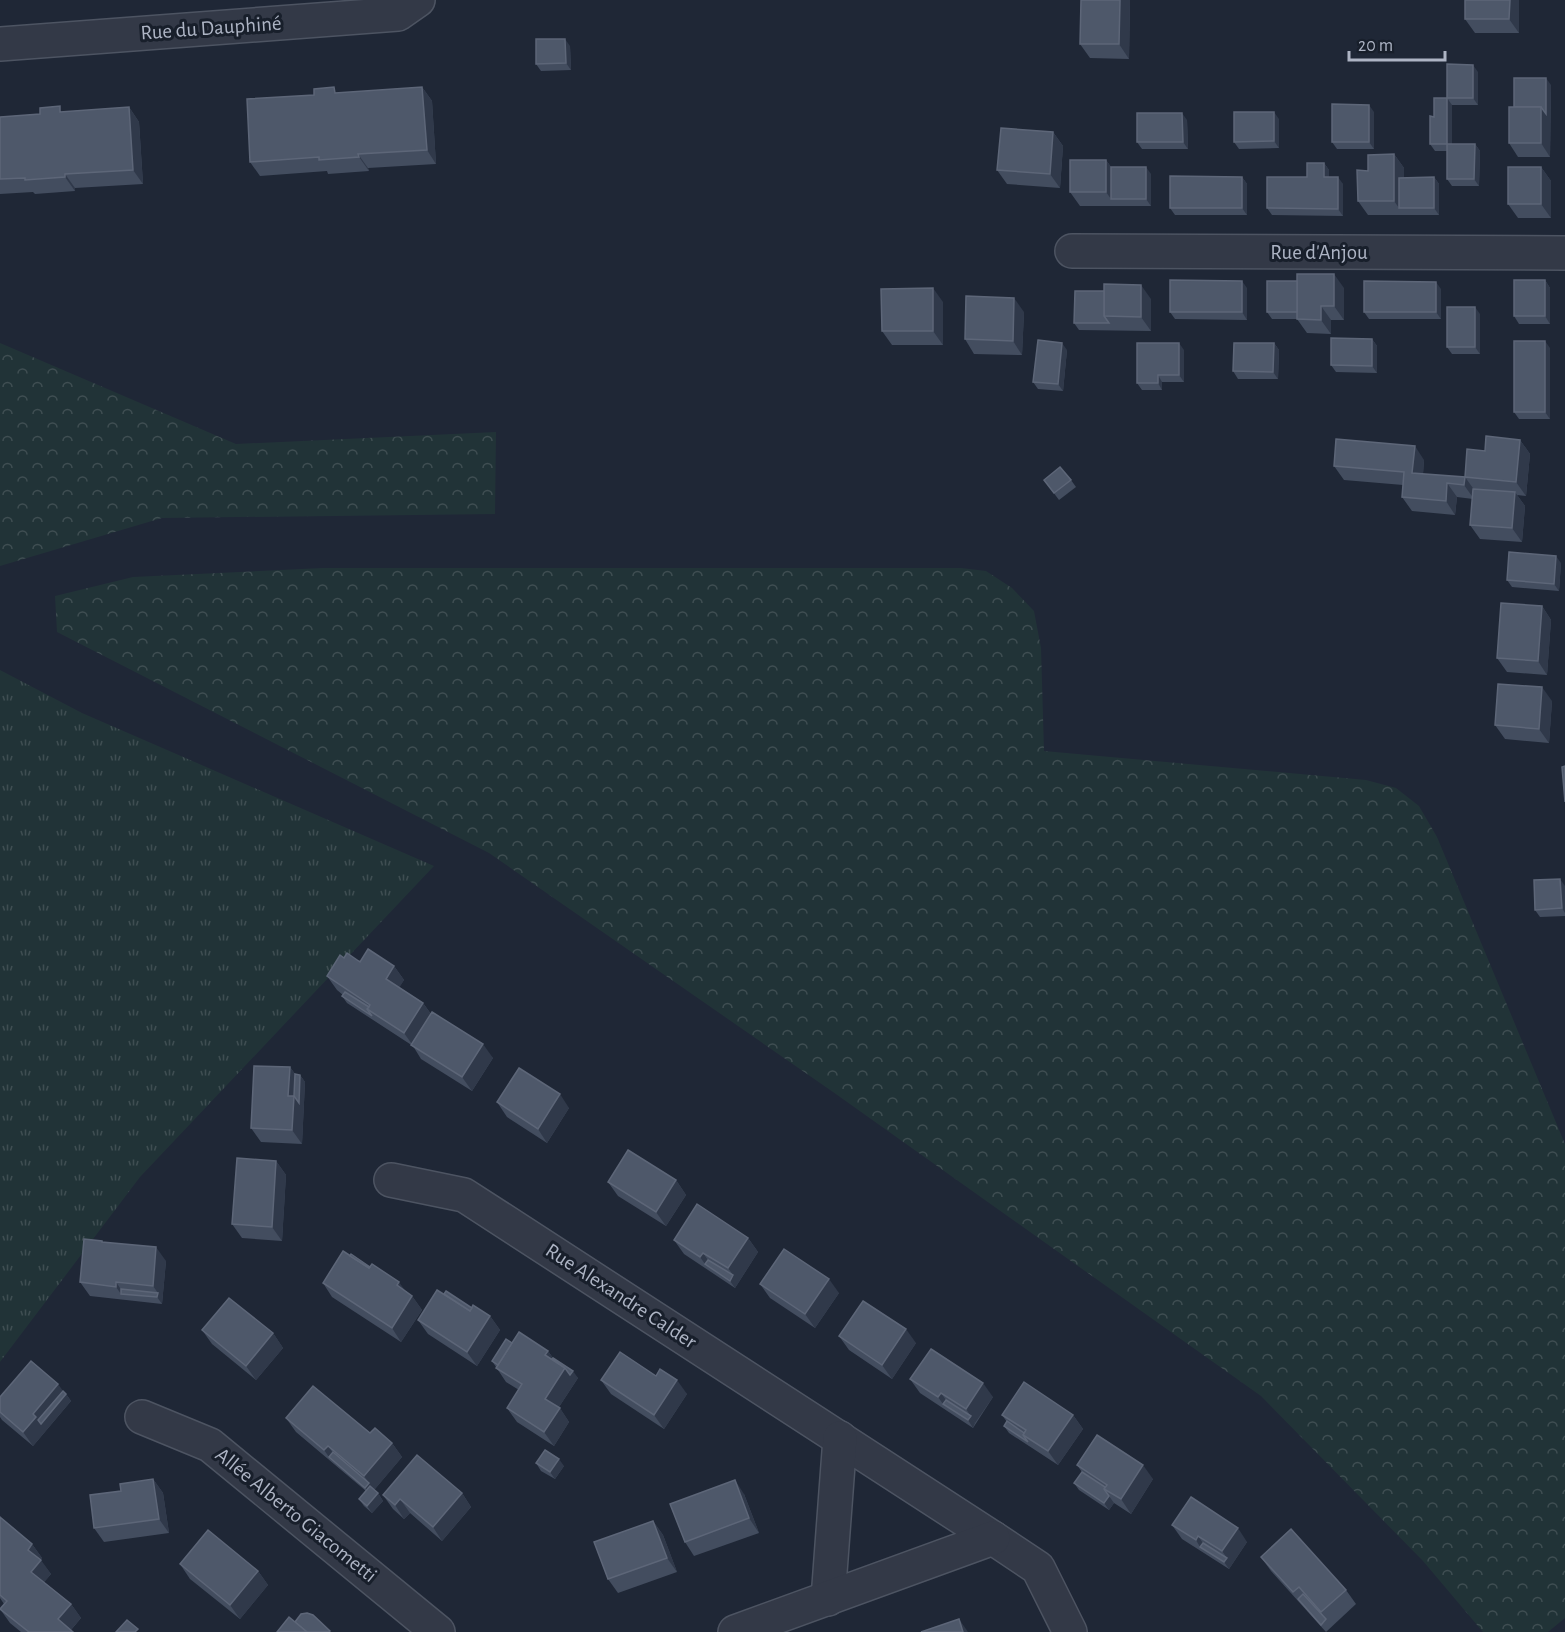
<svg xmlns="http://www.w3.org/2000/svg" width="1565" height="1632" viewBox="0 0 1565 1632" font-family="'Alegreya Sans',sans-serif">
<defs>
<pattern id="grass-tufts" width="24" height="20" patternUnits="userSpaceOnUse" patternTransform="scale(1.5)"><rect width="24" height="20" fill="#213337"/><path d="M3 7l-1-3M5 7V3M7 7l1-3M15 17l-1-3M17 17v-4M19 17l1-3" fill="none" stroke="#3f4e52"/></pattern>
<pattern id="forest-crowns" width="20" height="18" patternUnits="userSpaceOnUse" patternTransform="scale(1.5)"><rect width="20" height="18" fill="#213337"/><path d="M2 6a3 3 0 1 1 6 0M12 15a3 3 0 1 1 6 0" fill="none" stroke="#3f4e52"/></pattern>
</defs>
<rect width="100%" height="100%" fill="#1f2736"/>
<path fill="url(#grass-tufts)" d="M0,670L82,713L434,866L140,1177L0,1362Z"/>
<g fill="url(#forest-crowns)">
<path d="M0,343L236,444L496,432L495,514L162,518L0,566Z"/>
<path d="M323,568H961L986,571L1012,588L1034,611L1041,648L1044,751L1366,780L1396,788L1419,806L1437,837L1565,1144V1618L1548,1632H1483L1423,1561L1261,1396L833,1092L489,853L57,632L55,596L133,577Z"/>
</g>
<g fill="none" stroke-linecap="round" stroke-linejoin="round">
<g stroke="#4d5462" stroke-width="36">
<g id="minor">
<path d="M0,44L398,14L418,0"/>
<path d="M1072,251L1565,253"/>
<path d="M391,1180L464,1195L993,1538L1038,1568L1070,1632"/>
<path d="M142,1417L210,1445L438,1632"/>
<path d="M828,1599L840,1438"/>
<path d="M735,1632L993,1538"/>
</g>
</g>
<use href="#minor" stroke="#333947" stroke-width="33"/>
</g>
<g fill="#434d5f">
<path d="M1130,0L1129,59L1090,58L1080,44Z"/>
<path d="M1519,0V33H1475L1465,19Z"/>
<path d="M570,46L571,70L541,71L536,64Z"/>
<path d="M1478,72V105H1452V144H1475L1480,151L1479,186H1452L1447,179V151H1435L1430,144L1447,98Z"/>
<path d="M1551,85L1550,157H1518L1509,143L1514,107Z"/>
<path d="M422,87L432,101L436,164L368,168L369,171L328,174L327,171L260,176L250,162L339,93Z"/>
<path d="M129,107L139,122L143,184L75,188V191L35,194L33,192L0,194V117Z"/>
<path d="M1374,112V149H1337L1332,142Z"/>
<path d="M1279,119V148L1239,149L1234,142Z"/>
<path d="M1187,120L1188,149H1142L1137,142Z"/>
<path d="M1053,132L1063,146L1060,188L1007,184L997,170Z"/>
<path d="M1394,154L1404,168V178L1434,177L1439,184V215H1368L1358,201L1368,171Z"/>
<path d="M1106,160L1111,167L1151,174V206H1080L1070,192Z"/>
<path d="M1324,163L1329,170V177L1343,184V216L1272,215L1267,208Z"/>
<path d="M1541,167L1551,181V218H1518L1508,204Z"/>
<path d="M1242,177L1247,184V215H1175L1170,208Z"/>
<path d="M1545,280L1550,288V324H1519L1514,316Z"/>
<path d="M1247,288V320L1175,319L1170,312Z"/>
<path d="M1344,288V320H1331V334L1307,333L1297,319H1272L1267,312Z"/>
<path d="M1441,289V319H1369L1364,312Z"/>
<path d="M1151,299V331L1079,330L1074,323Z"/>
<path d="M943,302V345H892L882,331Z"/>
<path d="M1024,312L1022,355L974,354L965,339Z"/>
<path d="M1480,314V354H1452L1447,347Z"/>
<path d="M1372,339L1377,346V373L1336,372L1331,365Z"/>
<path d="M1274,343L1279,350L1278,379H1238L1233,371Z"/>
<path d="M1550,348V419H1519L1514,412Z"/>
<path d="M1067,350L1063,391L1038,389L1033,382Z"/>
<path d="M1184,350V382H1162V390H1142L1137,383Z"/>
<path d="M1520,440L1530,454L1526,496L1517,495L1525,506L1522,542L1480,539L1470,525L1473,499L1457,497L1455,515L1412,511L1402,497L1403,485L1344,480L1334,466L1424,460L1423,474L1465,477L1485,451Z"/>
<path d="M1044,480H1071L1076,487L1059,500Z"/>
<path d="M1561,563L1559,591L1512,587L1507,580Z"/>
<path d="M1542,606L1551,620L1547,675L1507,672L1497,658Z"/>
<path d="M1552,701L1549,743L1505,739L1495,725Z"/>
<path d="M1565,886V916L1540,917L1535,910Z"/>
<path d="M344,958L394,966L404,980L399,987L423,1003L431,1014L493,1058L472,1091L421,1059L413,1046L347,1003L342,996L343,995L337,990L327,976Z"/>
<path d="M290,1067L295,1074L300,1075L305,1082L302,1144L261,1142L251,1128Z"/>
<path d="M497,1102L569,1108L547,1143L507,1117Z"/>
<path d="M276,1161L286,1175L282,1241L242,1238L232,1224Z"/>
<path d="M676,1180L686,1195L666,1226L618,1196L608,1182Z"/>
<path d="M748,1238L758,1252L735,1288L684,1254L674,1240Z"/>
<path d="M102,1241L103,1242L166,1261L162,1304L90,1296L80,1282Z"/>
<path d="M323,1283L406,1291L412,1296L422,1310L401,1342L332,1297Z"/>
<path d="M760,1284L839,1293L815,1328L770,1298Z"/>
<path d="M444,1294L490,1316L500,1330L477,1366L428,1334L418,1320Z"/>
<path d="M202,1330L273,1333L283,1348L256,1380L212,1344Z"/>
<path d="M839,1336L916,1343L892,1379L849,1350Z"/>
<path d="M512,1343L548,1351L553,1358L578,1378L559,1407L569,1422L554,1446L517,1422L507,1408L519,1390L506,1382L492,1361Z"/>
<path d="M656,1376L687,1394L664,1429L611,1394L601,1380Z"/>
<path d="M910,1379L993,1397L973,1428L920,1393Z"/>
<path d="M63,1391L66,1394L71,1401L33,1446L2,1420L0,1417V1397Z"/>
<path d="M1002,1415H1073L1083,1429L1058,1465L1009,1433L1004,1426L1007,1422Z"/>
<path d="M286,1418L370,1433L392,1443L402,1457L374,1490L378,1493L383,1501L372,1513L364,1506L359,1499L366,1491L296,1432Z"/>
<path d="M536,1463L564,1466L555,1479L541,1471Z"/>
<path d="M1077,1465L1153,1479L1131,1514L1114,1503L1109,1510L1079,1490L1074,1483L1082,1472Z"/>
<path d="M153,1479L163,1493L169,1533L104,1542L94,1528L121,1491Z"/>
<path d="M462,1493L471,1507L442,1541L410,1513L404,1519L393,1509L383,1495Z"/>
<path d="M744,1494L759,1533L694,1556L685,1542Z"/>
<path d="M0,1517L32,1544L42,1558L40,1560L51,1574L44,1582L71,1604L81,1618L71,1630L73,1632H21L10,1623L0,1609L4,1604L0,1598Z"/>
<path d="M653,1521L663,1535L677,1572L618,1593L608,1579Z"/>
<path d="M1172,1525L1247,1542L1229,1569L1182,1539Z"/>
<path d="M1261,1557L1346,1590L1356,1604L1326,1632L1271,1571Z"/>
<path d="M180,1564L258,1571L268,1585L240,1619L190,1579Z"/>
</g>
<g fill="#30394a">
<path d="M1120,0H1130L1129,59L1119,44Z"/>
<path d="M1510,0H1519V33L1509,19Z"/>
<path d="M565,39L570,46L571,70L566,63Z"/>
<path d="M1473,65L1478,72V105L1473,98Z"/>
<path d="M1546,78L1551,85L1550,157L1541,143V107Z"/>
<path d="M422,87L432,101L436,164L427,150Z"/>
<path d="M1447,98L1452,105V151L1447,144Z"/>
<path d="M1369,105L1374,112V149L1369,142Z"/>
<path d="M129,107L139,122L143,184L133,170Z"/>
<path d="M1274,112L1279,119V148L1274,141Z"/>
<path d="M1182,113L1187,120L1188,149L1183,142Z"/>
<path d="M1053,132L1063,146L1060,188L1050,174Z"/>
<path d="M1475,144L1480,151L1479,186L1474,179Z"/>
<path d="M358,154L368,168L369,171L359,157Z"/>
<path d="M1394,154L1404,168V208H1399L1394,201Z"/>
<path d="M1106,160L1116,174L1111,199L1106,192Z"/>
<path d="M1324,163L1329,170V184L1324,177Z"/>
<path d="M1146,167L1151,174V206L1146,199Z"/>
<path d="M1541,167L1551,181V218L1541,204Z"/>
<path d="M65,174L75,188V191L65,177Z"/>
<path d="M1242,177L1247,184V215L1242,208Z"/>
<path d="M1338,177L1343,184V216L1338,209Z"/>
<path d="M1434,177L1439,184V215L1434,208Z"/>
<path d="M1334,274L1344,288V320L1334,306Z"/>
<path d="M1545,280L1550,288V324L1545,316Z"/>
<path d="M1242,281L1247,288V320L1242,312Z"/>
<path d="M1436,282L1441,289V319L1436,312Z"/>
<path d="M1141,285L1151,299V331L1141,317Z"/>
<path d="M933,288L943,302V345L933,331Z"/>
<path d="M1014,298L1024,312L1022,355L1013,341Z"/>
<path d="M1321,306L1331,320V334L1321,320Z"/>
<path d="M1475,307L1480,314V354L1475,347Z"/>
<path d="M1372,339L1377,346V373L1372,366Z"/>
<path d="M1545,341L1550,348V419L1545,412Z"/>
<path d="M1062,343L1067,350L1063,391L1058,384Z"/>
<path d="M1179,343L1184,350V382L1179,375Z"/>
<path d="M1274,343L1279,350L1278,379L1273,372Z"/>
<path d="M1158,375L1162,382V390L1158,383Z"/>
<path d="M1520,440L1530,454L1526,496L1516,482Z"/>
<path d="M1415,446L1424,460L1422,487L1412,473Z"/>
<path d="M1465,477L1475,491L1474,499L1464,485Z"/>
<path d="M1447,483L1457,497L1455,515L1446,501Z"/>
<path d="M1515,492L1525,506L1522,542L1512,528Z"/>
<path d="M1556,556L1561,563L1559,591L1554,584Z"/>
<path d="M1542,606L1551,620L1547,675L1538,661Z"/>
<path d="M1542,687L1552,701L1549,743L1539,729Z"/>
<path d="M1560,879L1565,886V913L1562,908Z"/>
<path d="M394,966L404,980L396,993L386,979Z"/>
<path d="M423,1003L433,1017L414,1047L404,1033Z"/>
<path d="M483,1044L493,1058L472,1091L462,1077Z"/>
<path d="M290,1067L300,1081V1075L305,1082L302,1144L292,1130L288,1096Z"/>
<path d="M560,1094L569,1108L547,1143L538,1129Z"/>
<path d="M276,1161L286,1175L282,1241L272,1227Z"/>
<path d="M676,1180L686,1195L666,1226L656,1212Z"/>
<path d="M748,1238L758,1252L735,1288L730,1281L733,1275L728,1268Z"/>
<path d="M156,1247L166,1261L162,1304L157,1297L158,1293L153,1286Z"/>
<path d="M703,1253L713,1267L705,1264L700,1257Z"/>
<path d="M829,1279L839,1293L815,1328L805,1314Z"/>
<path d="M116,1282L124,1294H121L116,1287Z"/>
<path d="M399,1282L409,1296L397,1285Z"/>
<path d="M412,1296L422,1310L401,1342L392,1328Z"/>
<path d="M490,1316L500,1330L477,1366L467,1352Z"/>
<path d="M906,1329L916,1343L892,1379L882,1365Z"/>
<path d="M273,1333L283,1348L256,1380L246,1366Z"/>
<path d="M548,1351L558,1365L545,1355Z"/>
<path d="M565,1368L573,1371L578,1378L555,1413L545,1399Z"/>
<path d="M677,1380L687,1394L664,1429L654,1415Z"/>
<path d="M983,1383L993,1397L975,1423L966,1409Z"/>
<path d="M58,1384L66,1395V1394L71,1401L33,1446L23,1432L33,1414Z"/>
<path d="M941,1393L951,1407L943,1404L938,1397Z"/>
<path d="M560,1408L569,1422L554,1446L544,1432Z"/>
<path d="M1073,1415L1083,1429L1058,1465L1048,1451Z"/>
<path d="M971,1416L975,1423L973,1428L968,1420Z"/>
<path d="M392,1443L402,1457L370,1495L365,1488L369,1483L364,1476Z"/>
<path d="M328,1446L338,1460L329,1457L324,1450Z"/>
<path d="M559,1459L564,1466L555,1479L550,1472Z"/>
<path d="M1143,1465L1153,1479L1131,1514L1121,1499Z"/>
<path d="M153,1479L163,1493L169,1533L159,1519Z"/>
<path d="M735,1480L744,1494L759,1533L749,1518Z"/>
<path d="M378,1493L383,1501L372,1513L367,1506Z"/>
<path d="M462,1493L471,1507L442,1541L433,1527Z"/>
<path d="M1109,1496L1114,1503L1109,1510L1104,1503Z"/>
<path d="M400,1499L410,1513L404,1519L395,1505Z"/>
<path d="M653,1521L663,1535L677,1572L667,1558Z"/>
<path d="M1238,1528L1247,1542L1229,1569L1224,1562L1227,1558L1222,1551Z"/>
<path d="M1198,1536L1208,1550L1200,1547L1196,1540Z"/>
<path d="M32,1544L42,1558L38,1564L28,1550Z"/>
<path d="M41,1560L51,1574L41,1586L31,1572Z"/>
<path d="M258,1571L268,1585L240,1619L230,1605Z"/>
<path d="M71,1604L81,1618L69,1632L58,1619Z"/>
<path d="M959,1619L968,1632H963Z"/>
</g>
<g fill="#4e586a" stroke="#5d6678" stroke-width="1.5">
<path d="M1081,0H1120L1119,44H1080Z"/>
<path d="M1465,0H1510L1509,19H1465Z"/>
<path d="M536,39H565L566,63L536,64Z"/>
<path d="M1447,64L1473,65V98H1447V144H1430V116L1434,117V98H1447Z"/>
<path d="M1514,78H1546V114L1541,107H1514Z"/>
<path d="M334,87L335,93L422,87L427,150L358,154L359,157L319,160V157L250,162L247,99L314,95V89Z"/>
<path d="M1332,104L1369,105V142H1332Z"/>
<path d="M60,106V112L129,107L133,170L65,174V177L25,180V178L0,179V117L40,114V108Z"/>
<rect x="1509" y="107" width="32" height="36"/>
<path d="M1234,112H1274V141L1234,142Z"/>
<path d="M1137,113H1182L1183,142H1137Z"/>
<path d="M1001,128L1053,132L1050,174L997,170Z"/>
<path d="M1447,144H1475L1474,179H1447Z"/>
<path d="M1394,154V201H1358L1357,170L1368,171V155Z"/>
<rect x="1070" y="160" width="36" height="32"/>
<path d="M1307,163H1324V177H1338V209L1267,208V177H1307Z"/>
<rect x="1111" y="167" width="35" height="32"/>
<rect x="1508" y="167" width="33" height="37"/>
<path d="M1170,176L1242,177V208H1170Z"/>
<path d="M1434,177V208H1399V178Z"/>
<path d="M1297,274H1334V306H1321V320L1297,319Z"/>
<path d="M1170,280L1242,281V312H1170Z"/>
<rect x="1514" y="280" width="31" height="36"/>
<rect x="1267" y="281" width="30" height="31"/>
<path d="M1364,281L1436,282V312H1364Z"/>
<path d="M1104,284L1141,285V317L1104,316Z"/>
<path d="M933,288V331H882L881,289Z"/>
<path d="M1075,291H1104V316L1109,323H1074Z"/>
<path d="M966,296L1014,298L1013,341L965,339Z"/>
<rect x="1447" y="307" width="28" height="40"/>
<path d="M1331,338L1372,339V366L1331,365Z"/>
<path d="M1038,340L1062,343L1058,384L1033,382Z"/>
<rect x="1514" y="341" width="31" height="71"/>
<path d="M1137,343H1179V375H1158V383H1137Z"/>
<path d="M1234,343H1274L1273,372L1233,371Z"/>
<path d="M1486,436L1520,440L1516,482L1465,477L1467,449L1485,451Z"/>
<path d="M1336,439L1415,446L1412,473L1465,477L1464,485L1447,483L1446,501L1402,497L1404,472L1334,466Z"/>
<path d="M1060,467L1071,480L1054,493L1044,480Z"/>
<path d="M1473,489L1515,492L1512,528L1470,525Z"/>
<path d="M1509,552L1556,556L1554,584L1507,580Z"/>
<path d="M1501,603L1542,606L1538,661L1497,658Z"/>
<path d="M1498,684L1542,687L1539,729L1495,725Z"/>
<path d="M1565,766V802L1562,767Z"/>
<path d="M1560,879L1562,908L1535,910L1534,880Z"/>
<path d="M368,949L394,966L386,979L423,1003L404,1033L367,1009L370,1005L327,976L340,955L344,958L347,953L360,962Z"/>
<path d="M345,992L369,1007L367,1009L372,1016L342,996Z"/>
<path d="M432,1012L483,1044L462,1077L411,1045Z"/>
<path d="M254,1066L290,1067L288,1096H294L292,1130L251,1128Z"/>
<path d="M519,1068L560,1094L538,1129L497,1102Z"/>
<path d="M295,1074L300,1075L299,1103L294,1096Z"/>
<path d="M628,1150L676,1180L656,1212L608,1182Z"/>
<path d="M237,1158L276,1161L272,1227L232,1224Z"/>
<path d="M697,1204L748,1238L728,1268L703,1253L700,1257L674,1240Z"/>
<path d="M84,1239L102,1241V1242L156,1247L153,1286L116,1282V1287L80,1282Z"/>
<path d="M784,1249L829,1279L805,1314L760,1284Z"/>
<path d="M343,1251L369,1268L372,1264L399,1282L397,1285L412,1296L392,1328L323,1283Z"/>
<path d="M351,1254L370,1267L369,1268L350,1256Z"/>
<path d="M708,1260L733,1275L730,1281L705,1264Z"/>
<path d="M121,1289L158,1293L157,1297L121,1294Z"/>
<path d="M437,1290L470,1311L473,1305L490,1316L467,1352L418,1320Z"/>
<path d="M446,1291L472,1308L470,1311L444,1294Z"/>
<path d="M229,1298L273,1333L246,1366L202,1330Z"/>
<path d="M863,1301L906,1329L882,1365L839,1336Z"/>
<path d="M519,1332L548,1351L545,1355L565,1368L545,1399L560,1408L544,1432L507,1408L522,1384L496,1368Z"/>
<path d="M506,1339L512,1343L498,1365L492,1361Z"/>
<path d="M931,1349L983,1383L966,1409L941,1393L938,1397L910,1379Z"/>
<path d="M620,1352L656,1376L660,1369L677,1380L654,1415L601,1380Z"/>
<path d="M553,1358L573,1371L570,1375L565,1368L552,1359Z"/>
<path d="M31,1361L58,1384L33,1414L36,1417L23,1432L0,1412V1397Z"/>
<path d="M1024,1382L1073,1415L1048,1451L1023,1435L1026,1430L1002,1415Z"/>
<path d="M313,1386L370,1433L375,1428L392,1443L364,1476L328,1446L324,1450L286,1418Z"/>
<path d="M63,1391L66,1394L41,1424L38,1420Z"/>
<path d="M946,1400L971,1416L968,1420L943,1404Z"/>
<path d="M1007,1421L1024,1433L1023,1435L1028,1442L1004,1426Z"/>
<path d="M1097,1435L1143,1465L1121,1499L1104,1489L1107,1485L1077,1465Z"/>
<path d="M545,1450L559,1459L550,1472L536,1463Z"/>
<path d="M333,1452L369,1483L365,1488L329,1457Z"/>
<path d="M417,1455L462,1493L433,1527L400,1499L395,1505L383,1495Z"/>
<path d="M1082,1472L1105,1487L1104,1489L1109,1496L1104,1503L1074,1483Z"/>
<path d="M153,1479L159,1519L94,1528L90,1495L121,1491L120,1484Z"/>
<path d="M735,1480L749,1518L685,1542L670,1504Z"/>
<path d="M370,1486L378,1493L367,1506L359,1499Z"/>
<path d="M1191,1497L1238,1528L1222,1551L1198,1536L1196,1540L1172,1525Z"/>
<path d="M0,1517L32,1544L28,1550L41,1560L31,1572L71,1604L58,1619L73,1632H29L0,1609L7,1601L0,1595Z"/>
<path d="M653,1521L667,1558L608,1579L594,1542Z"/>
<path d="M1291,1529L1346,1590L1321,1612L1299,1587L1293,1592L1261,1557Z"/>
<path d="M208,1530L258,1571L230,1605L180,1564Z"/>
<path d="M1203,1543L1227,1558L1224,1562L1200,1547Z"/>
<path d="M1303,1594L1326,1619L1321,1625L1298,1599Z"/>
<path d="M307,1613L313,1615L330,1631L329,1632H307L295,1622L301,1614Z"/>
<path d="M289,1617L307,1632H277Z"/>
<path d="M959,1619L963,1632H921Z"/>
<path d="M127,1620L138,1629L135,1632H116Z"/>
</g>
<g text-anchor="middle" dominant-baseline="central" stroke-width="6" stroke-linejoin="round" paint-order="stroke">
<g font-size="21" fill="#adb4c4" stroke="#181f2b">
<text transform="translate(211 28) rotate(-4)">Rue du Dauphiné</text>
<text x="1319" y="252">Rue d'Anjou</text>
<text transform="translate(621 1296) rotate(33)">Rue Alexandre Calder</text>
<text transform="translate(296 1515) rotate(39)">Allée Alberto Giacometti</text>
</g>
</g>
<path d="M1349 51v9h96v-9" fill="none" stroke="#adb4c4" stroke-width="3"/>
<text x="1358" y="51" font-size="18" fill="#adb4c4" stroke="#181f2b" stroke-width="4.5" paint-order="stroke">20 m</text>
</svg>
